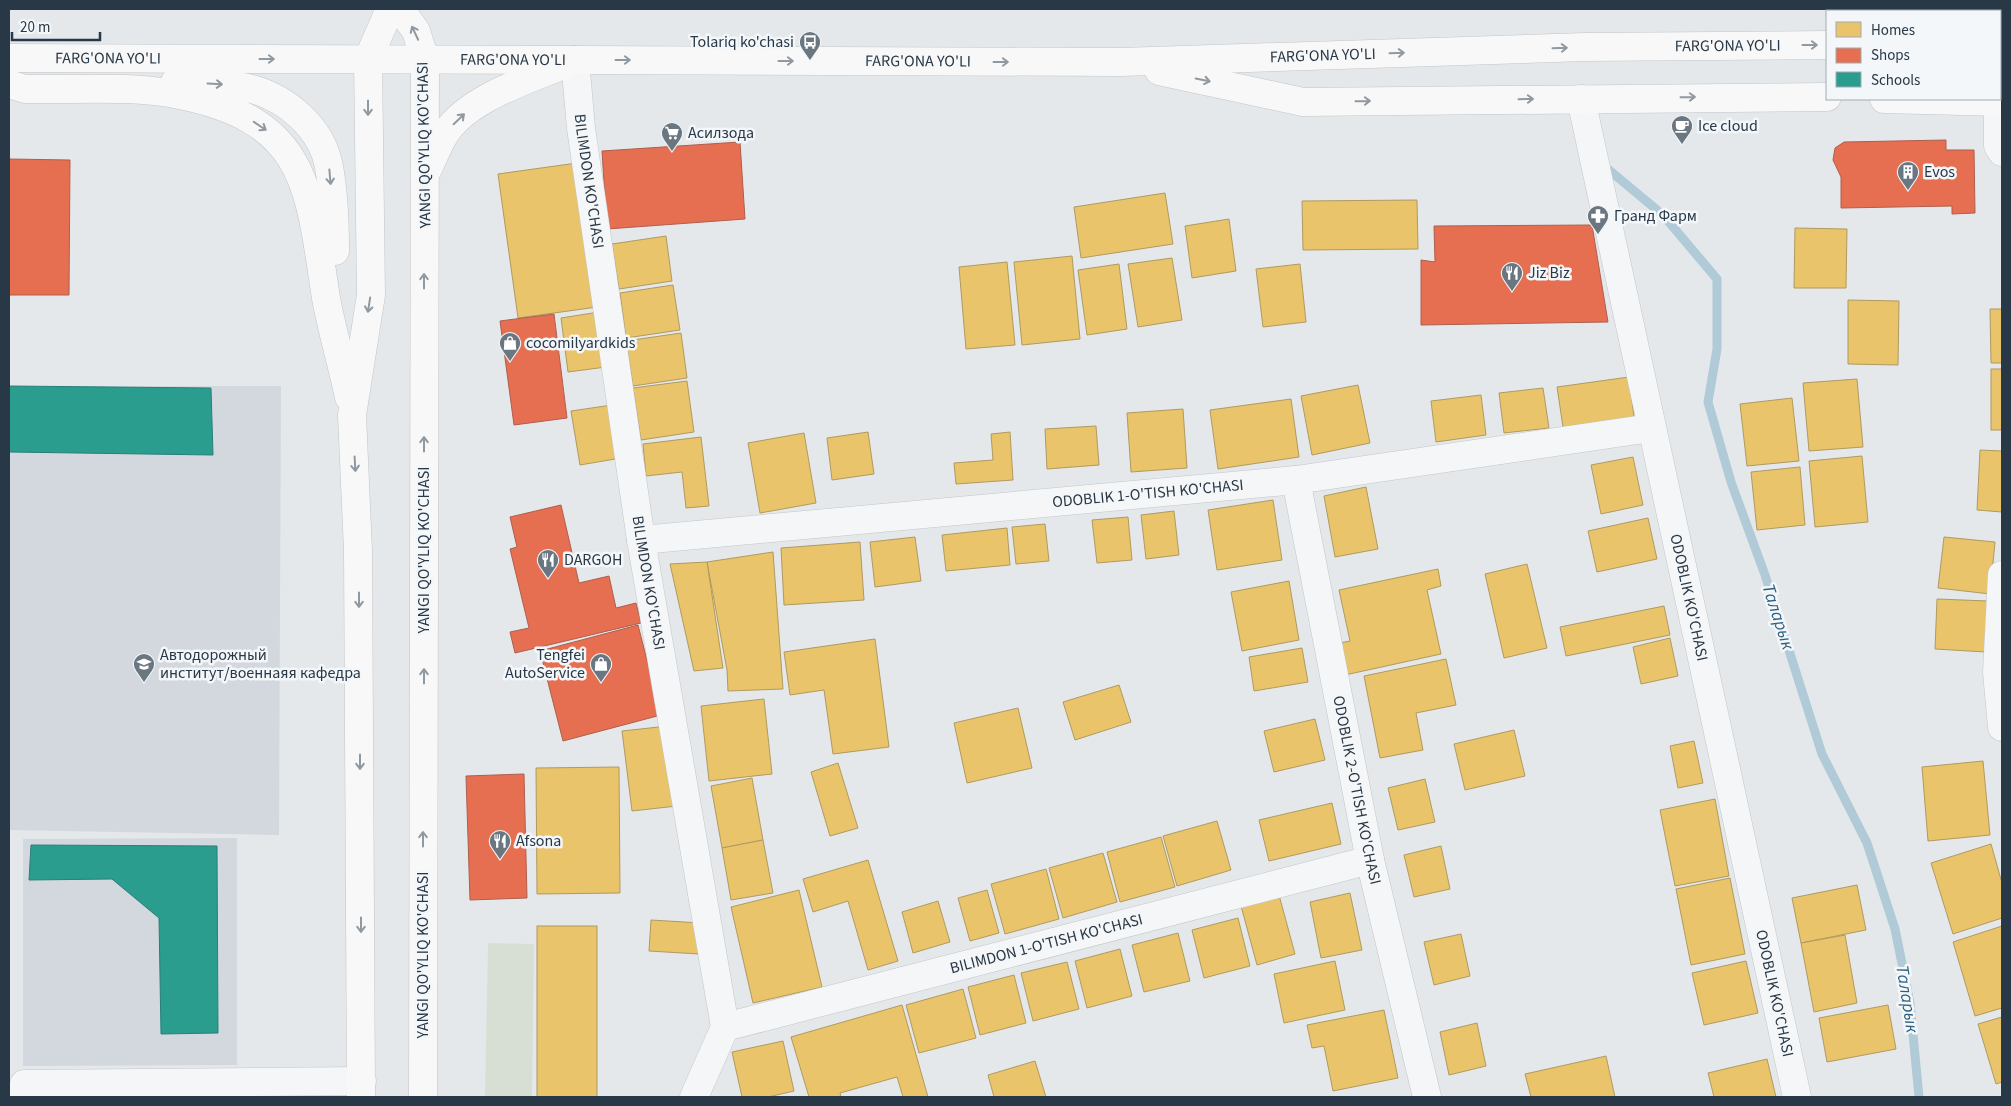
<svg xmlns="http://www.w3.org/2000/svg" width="2011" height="1106" viewBox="0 0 2011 1106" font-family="'Source Sans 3',sans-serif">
<rect width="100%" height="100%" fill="#e5e8ea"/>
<g fill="#d3d8de">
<path d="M9,386H281L279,835L9,830Z"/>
<path d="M237,838V1065L23,1066V839Z"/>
</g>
<path fill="#d7dfd5" d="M488,943L534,944L532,1097H485Z"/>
<g fill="#e9c46a" stroke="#af9a60">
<path d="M577,163L597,307L518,318L498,174Z"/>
<path d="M1165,193L1173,244L1081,258L1074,207Z"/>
<path d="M1417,200L1418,249L1303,250L1302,201Z"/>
<path d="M1229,219L1236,271L1192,278L1185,226Z"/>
<path d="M1795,228L1847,229L1846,288H1794Z"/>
<path d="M666,236L672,281L619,289L612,244Z"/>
<path d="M1072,256L1080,339L1022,345L1014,262Z"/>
<path d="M1172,258L1182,320L1138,327L1128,264Z"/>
<path d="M1007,262L1015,345L966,349L959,267Z"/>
<path d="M1119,264L1127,329L1087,335L1078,270Z"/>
<path d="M1300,264L1306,322L1263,327L1256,269Z"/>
<path d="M673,285L680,330L626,338L620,293Z"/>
<path d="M1848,300L1899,301L1898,365L1848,364Z"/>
<path d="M1990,309H2002V363H1991Z"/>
<path d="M599,312L606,367L568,372L561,318Z"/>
<path d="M681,333L687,378L633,386L626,341Z"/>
<rect x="1991" y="369" width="11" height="61"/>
<path d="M1629,377L1634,417L1563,427L1557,387Z"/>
<path d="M1857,379L1863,447L1809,451L1803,383Z"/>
<path d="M687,381L694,432L641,440L633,388Z"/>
<path d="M1358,385L1370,443L1312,455L1301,396Z"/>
<path d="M1543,388L1549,428L1504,433L1499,393Z"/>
<path d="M1481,395L1486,435L1436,442L1431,401Z"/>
<path d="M1792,398L1799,461L1747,466L1740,404Z"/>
<path d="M1291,399L1299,457L1218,469L1210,410Z"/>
<path d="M612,405L621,458L580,465L571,411Z"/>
<path d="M1183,409L1187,468L1131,472L1127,413Z"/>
<path d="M1096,426L1099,465L1047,469L1045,429Z"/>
<path d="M868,432L874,474L832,480L827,438Z"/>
<path d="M1010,432L1013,480L956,484L954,463L993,460L991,434Z"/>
<path d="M804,433L816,503L760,513L748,443Z"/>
<path d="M701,437L709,506L686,508L682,472L646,476L643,444Z"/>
<path d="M1980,450L2002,451V512L1977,510Z"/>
<path d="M1862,456L1868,522L1815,527L1809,461Z"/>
<path d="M1633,457L1643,505L1601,514L1591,465Z"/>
<path d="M1800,467L1805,525L1757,530L1751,472Z"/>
<path d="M1366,487L1378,549L1335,557L1324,496Z"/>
<path d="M1273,500L1282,560L1217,570L1208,510Z"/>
<path d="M1174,511L1179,555L1146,559L1141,515Z"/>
<path d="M1128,517L1132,560L1097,563L1092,520Z"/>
<path d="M1648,518L1657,559L1597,572L1588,531Z"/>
<path d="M1045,524L1049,561L1016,564L1012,527Z"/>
<path d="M1007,528L1010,565L946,571L942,535Z"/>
<path d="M915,537L921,581L875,587L870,542Z"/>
<path d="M1944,537L1995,542L1990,594L1938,588Z"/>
<path d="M860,542L864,600L784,605L781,548Z"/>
<path d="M773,552L783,689L728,691L727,670L707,562Z"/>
<path d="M707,562L723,668L694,671L670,564Z"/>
<path d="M1527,564L1547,648L1504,658L1485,574Z"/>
<path d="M1438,569L1441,586L1427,590L1441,654L1345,675L1339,643L1350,641L1339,590Z"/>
<path d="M1289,581L1299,640L1242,651L1231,592Z"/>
<path d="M1937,599L1988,601L1986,652L1935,649Z"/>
<path d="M1664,606L1670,635L1566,656L1560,627Z"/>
<path d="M1670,638L1678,676L1641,684L1633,647Z"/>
<path d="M875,639L889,747L833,754L824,690L790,695L784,652Z"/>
<path d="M1302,648L1308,682L1254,691L1249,657Z"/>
<path d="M1446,659L1456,705L1416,713L1423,750L1380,758L1364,676Z"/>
<path d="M1119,685L1131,722L1075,740L1063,702Z"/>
<path d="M764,699L772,774L709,781L701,706Z"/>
<path d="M1018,708L1032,768L967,783L954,723Z"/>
<path d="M1315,719L1325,760L1274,772L1264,731Z"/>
<path d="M668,726L677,806L632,811L622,731Z"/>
<path d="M1514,730L1525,776L1465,790L1454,744Z"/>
<path d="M1694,741L1703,783L1678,788L1670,746Z"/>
<path d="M1983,761L1990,835L1928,841L1922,767Z"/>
<path d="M838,763L858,828L830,836L811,772Z"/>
<path d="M619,767L620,893L537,894L536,768Z"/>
<path d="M752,778L763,840L722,848L711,786Z"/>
<path d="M1425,779L1435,822L1398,830L1388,788Z"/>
<path d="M1715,799L1729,876L1675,886L1660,810Z"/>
<path d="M1332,803L1341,844L1269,861L1259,820Z"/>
<path d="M1217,821L1231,870L1177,886L1163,836Z"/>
<path d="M1161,837L1175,887L1120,902L1107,852Z"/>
<path d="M763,840L773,893L731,900L722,848Z"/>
<path d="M1991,844L2002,883V918L1953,934L1931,863Z"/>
<path d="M1441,846L1450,889L1414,897L1404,855Z"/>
<path d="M1103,853L1117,902L1063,918L1049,868Z"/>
<path d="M868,860L898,961L868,970L848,901L813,912L803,879Z"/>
<path d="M1046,869L1059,919L1005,934L991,884Z"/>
<path d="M1730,878L1745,954L1691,965L1676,889Z"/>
<path d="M1857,885L1866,930L1801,943L1792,898Z"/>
<path d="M799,890L822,987L753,1003L731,907Z"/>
<path d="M987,890L999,933L970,941L958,898Z"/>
<path d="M1350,893L1362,950L1321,958L1310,902Z"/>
<path d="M1279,895L1295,954L1257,965L1241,906Z"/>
<path d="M938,901L950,942L913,953L902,912Z"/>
<path d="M1238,918L1250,966L1204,978L1192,930Z"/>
<path d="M651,920L701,923L699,954L649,951Z"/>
<rect x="537" y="926" width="60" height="171"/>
<path d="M2002,926V1008L1975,1016L1953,942Z"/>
<path d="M1178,933L1190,981L1144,992L1132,945Z"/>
<path d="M1461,934L1470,976L1434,985L1424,942Z"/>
<path d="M1845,935L1857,1003L1814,1012L1801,943Z"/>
<path d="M1120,949L1132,996L1087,1008L1075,961Z"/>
<path d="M1335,961L1345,1010L1284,1023L1274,974Z"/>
<path d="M1746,961L1758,1013L1704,1025L1692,973Z"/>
<path d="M1067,962L1079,1009L1033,1021L1021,973Z"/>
<path d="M1014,975L1026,1023L980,1035L968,987Z"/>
<path d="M963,989L976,1038L919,1053L906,1005Z"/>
<path d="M902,1005L928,1097H903L897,1077L840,1093L841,1097H809L791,1037Z"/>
<path d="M1888,1005L1896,1049L1827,1062L1819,1018Z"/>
<path d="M1384,1010L1398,1078L1333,1091L1324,1046L1312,1048L1307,1025Z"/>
<path d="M2002,1017V1082L1996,1084L1978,1024Z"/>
<path d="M1477,1023L1486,1066L1449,1075L1440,1032Z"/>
<path d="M783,1041L794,1091L768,1097H742L732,1052Z"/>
<path d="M1606,1056L1615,1097H1531L1525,1074Z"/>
<path d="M1767,1059L1776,1097H1714L1708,1073Z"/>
<path d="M1035,1061L1046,1097H994L988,1075Z"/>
</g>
<g fill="#e76f51" stroke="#ae5e4e">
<path d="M1946,140V150H1974L1975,213L1952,214V206L1841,208V177L1833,160L1835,148L1844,142Z"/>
<path d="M740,142L745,219L607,229L602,151Z"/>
<path d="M9,159L70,160L69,295H9Z"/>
<path d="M1592,225L1608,322L1421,325V260L1435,262L1434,226Z"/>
<path d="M554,314L567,418L514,425L500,321Z"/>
<path d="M561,505L579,583L609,576L616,608L636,603L641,623L515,653L510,632L529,628L510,549L517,547L510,517Z"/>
<path d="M638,625L661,715L563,741L540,651Z"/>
<path d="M524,774L527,898L470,900L466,776Z"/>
</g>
<g fill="#2a9d8f" stroke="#297f79">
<path d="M9,386L211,388L213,455L9,452Z"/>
<path d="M31,845L217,846L218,1033L161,1034L159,918L112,879L29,880Z"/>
</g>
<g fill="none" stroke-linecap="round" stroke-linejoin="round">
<path stroke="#b0cad8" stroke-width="9" d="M1609,170L1663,215L1717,279V349L1708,402L1731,482L1765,575L1822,754L1867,843L1895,929L1910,1003L1919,1097"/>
<g stroke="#c3c6c8" stroke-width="29">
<g id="minor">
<path id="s1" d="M575,60L581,128L641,540L725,1027L694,1097"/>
<path id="s2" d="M1581,99L1797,1097"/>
<path d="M1998,102V146L2002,152"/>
<path id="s3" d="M1296,480L1370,860L1427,1097"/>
<path id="s4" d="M641,540L1296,480L1651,428"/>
<path d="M2002,575L1997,672L2002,727"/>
<path id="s5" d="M725,1027L1370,860"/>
<path d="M24,1097V1084L362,1081"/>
</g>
</g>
<g stroke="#c1c5c8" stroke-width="29">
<g id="major">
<path d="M400,9L416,31L425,60L423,1097"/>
<path d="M2000,43H2002"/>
<path id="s6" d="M9,58L1121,62L1585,47L1827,45"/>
<path d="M1159,71L1303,102L1827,97"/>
<path d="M175,82C199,83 224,83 248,88C285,97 322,127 329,167C334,194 335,224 335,251"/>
<path d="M9,84L25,89C76,90 130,85 180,95C308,121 309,187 326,298C332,331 342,364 349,397"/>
<path d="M1884,99L2002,102"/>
<path d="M428,169C433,158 438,145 445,134C467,99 525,81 563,65"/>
<path d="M361,1097L358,551L352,415L371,295L368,59L390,9"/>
</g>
</g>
<use href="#minor" stroke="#f4f6f7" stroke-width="28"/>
<use href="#major" stroke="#f8f8f8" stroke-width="28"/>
</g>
<defs><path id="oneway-shaft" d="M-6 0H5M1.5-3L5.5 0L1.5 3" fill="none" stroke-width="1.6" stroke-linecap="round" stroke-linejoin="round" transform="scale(1.25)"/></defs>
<g stroke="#9098a0">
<use href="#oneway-shaft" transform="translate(415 33) rotate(-115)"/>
<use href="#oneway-shaft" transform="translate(1810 45)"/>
<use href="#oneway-shaft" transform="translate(1560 48) rotate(-2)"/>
<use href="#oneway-shaft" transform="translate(1397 53) rotate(-2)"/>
<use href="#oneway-shaft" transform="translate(267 59)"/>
<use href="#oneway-shaft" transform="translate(623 60)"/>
<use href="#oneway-shaft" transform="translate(786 61)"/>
<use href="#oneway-shaft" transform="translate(1001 62)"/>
<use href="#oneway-shaft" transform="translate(1203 80) rotate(12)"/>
<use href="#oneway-shaft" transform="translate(215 84) rotate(3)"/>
<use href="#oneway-shaft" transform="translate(1688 97) rotate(-1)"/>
<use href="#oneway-shaft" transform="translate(1526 99) rotate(-1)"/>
<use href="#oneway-shaft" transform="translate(1363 101) rotate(-1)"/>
<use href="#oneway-shaft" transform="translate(368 108) rotate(90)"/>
<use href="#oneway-shaft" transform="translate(459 119) rotate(-44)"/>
<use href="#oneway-shaft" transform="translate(260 126) rotate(34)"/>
<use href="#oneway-shaft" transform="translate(330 177) rotate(85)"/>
<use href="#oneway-shaft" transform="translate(424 281) rotate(-90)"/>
<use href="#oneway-shaft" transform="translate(369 305) rotate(99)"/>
<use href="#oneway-shaft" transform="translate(424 444) rotate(-90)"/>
<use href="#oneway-shaft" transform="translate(355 464) rotate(87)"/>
<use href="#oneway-shaft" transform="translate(359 600) rotate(90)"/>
<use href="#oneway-shaft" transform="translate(424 676) rotate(-90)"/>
<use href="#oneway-shaft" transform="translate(360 762) rotate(90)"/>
<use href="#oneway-shaft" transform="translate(423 839) rotate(-90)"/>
<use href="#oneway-shaft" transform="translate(361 925) rotate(90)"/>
</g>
<defs>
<g id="bus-pin" transform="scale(1.125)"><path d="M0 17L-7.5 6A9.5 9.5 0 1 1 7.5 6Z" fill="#6a7680" stroke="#f3f7f9"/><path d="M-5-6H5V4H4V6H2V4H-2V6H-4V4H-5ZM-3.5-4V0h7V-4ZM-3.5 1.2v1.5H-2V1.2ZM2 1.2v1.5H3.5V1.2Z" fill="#fff"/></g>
<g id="cafe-pin" transform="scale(1.125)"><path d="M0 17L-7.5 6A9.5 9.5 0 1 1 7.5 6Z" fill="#6a7680" stroke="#f3f7f9"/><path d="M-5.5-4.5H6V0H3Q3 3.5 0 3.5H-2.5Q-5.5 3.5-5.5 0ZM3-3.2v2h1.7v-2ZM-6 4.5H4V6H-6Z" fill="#fff"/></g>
<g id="supermarket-pin" transform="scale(1.125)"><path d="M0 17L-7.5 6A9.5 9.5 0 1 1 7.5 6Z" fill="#6a7680" stroke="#f3f7f9"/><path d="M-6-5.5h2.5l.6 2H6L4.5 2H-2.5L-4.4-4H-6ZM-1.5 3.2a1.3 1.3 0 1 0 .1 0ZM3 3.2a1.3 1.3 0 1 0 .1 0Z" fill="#fff"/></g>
<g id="building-pin" transform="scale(1.125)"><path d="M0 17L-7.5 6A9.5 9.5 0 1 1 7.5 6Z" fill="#6a7680" stroke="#f3f7f9"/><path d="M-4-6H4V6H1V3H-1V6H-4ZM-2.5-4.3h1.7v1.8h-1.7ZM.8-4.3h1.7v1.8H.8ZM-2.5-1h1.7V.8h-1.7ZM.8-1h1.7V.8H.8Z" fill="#fff"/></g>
<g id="pharmacy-pin" transform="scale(1.125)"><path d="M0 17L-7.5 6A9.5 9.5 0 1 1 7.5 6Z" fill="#6a7680" stroke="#f3f7f9"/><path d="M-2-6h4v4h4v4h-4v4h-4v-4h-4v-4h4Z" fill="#fff"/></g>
<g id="restaurant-pin" transform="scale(1.125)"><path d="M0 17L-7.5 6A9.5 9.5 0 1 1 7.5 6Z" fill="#6a7680" stroke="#f3f7f9"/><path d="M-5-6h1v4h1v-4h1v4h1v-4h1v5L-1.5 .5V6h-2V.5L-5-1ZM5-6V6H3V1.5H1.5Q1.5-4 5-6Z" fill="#fff"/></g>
<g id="shop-pin" transform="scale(1.125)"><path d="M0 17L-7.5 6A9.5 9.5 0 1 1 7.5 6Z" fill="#6a7680" stroke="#f3f7f9"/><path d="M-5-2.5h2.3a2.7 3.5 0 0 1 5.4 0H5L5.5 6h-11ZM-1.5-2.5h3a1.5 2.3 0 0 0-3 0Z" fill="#fff"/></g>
<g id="university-pin" transform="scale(1.125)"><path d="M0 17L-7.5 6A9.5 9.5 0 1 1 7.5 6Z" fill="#6a7680" stroke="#f3f7f9"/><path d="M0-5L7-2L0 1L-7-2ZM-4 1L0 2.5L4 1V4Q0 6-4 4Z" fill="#fff"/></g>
</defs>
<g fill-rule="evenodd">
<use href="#bus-pin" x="810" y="42"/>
<use href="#cafe-pin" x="1682" y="126"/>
<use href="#supermarket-pin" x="672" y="133"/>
<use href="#building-pin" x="1908" y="172"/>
<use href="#pharmacy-pin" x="1598" y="216"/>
<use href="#restaurant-pin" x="1512" y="273"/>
<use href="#shop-pin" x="510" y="343"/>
<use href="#restaurant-pin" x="548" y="560"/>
<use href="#university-pin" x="144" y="664"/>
<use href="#shop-pin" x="601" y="664"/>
<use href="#restaurant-pin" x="500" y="841"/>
</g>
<g text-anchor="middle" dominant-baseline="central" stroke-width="5" stroke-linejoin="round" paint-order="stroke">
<g font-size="16" fill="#283847" stroke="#f3f7f9" text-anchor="start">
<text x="794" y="42" text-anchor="end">Tolariq ko'chasi</text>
<text x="1698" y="126">Ice cloud</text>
<text x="688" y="133">Асилзода</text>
<text x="1924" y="172">Evos</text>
<text x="1614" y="216">Гранд Фарм</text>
<text x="1528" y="273">Jiz Biz</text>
<text x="526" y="343">cocomilyardkids</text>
<text x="564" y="560">DARGOH</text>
<text x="160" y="655">Автодорожный<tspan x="160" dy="18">институт/военнаяя кафедра</tspan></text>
<text x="585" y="655" text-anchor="end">Tengfei<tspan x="585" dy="18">AutoService</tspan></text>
<text x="516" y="841">Afsona</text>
</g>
<g font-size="16" fill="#283847" stroke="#f3f7f9">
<text stroke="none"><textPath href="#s6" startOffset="1719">FARG'ONA YO'LI</textPath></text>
<text stroke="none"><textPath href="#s6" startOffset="1314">FARG'ONA YO'LI</textPath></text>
<text stroke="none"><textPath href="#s6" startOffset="99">FARG'ONA YO'LI</textPath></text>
<text stroke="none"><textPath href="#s6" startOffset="504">FARG'ONA YO'LI</textPath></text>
<text stroke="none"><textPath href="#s6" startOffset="909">FARG'ONA YO'LI</textPath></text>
<text transform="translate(424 145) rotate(-91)">YANGI QO'YLIQ KO'CHASI</text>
<text stroke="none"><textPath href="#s1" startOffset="122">BILIMDON KO'CHASI</textPath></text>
<text stroke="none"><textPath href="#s4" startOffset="509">ODOBLIK 1-O'TISH KO'CHASI</textPath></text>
<text transform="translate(424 550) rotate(-90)">YANGI QO'YLIQ KO'CHASI</text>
<text stroke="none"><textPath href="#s1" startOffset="528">BILIMDON KO'CHASI</textPath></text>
<text stroke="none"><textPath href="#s2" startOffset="510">ODOBLIK KO'CHASI</textPath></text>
<text stroke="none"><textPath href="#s3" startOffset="316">ODOBLIK 2-O'TISH KO'CHASI</textPath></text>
<text stroke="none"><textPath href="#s5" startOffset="332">BILIMDON 1-O'TISH KO'CHASI</textPath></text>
<text transform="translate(423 955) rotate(-90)">YANGI QO'YLIQ KO'CHASI</text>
<text stroke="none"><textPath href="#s2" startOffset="915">ODOBLIK KO'CHASI</textPath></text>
</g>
<g font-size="18" font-style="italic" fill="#2d5f80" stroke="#f3f7f9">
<text transform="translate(1778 617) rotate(72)">Таларык</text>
<text transform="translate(1907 999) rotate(81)">Таларык</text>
</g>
</g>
<rect width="2011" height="1106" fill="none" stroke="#283847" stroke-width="20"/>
<rect x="1826" y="10" width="175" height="90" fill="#f3f7f9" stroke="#a2abb2"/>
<rect x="1836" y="22" width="25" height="15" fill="#e9c46a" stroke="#a2abb2"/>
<text x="1871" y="35" font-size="15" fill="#283847">Homes</text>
<rect x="1836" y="48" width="25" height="15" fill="#e76f51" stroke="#a2abb2"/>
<text x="1871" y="60" font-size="15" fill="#283847">Shops</text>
<rect x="1836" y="72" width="25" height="15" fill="#2a9d8f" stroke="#a2abb2"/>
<text x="1871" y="85" font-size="15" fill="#283847">Schools</text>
<path d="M12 32v8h88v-8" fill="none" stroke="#283847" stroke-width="2.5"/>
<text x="20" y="32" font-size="15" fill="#283847" stroke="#f3f7f9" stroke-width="4" paint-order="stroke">20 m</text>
</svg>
